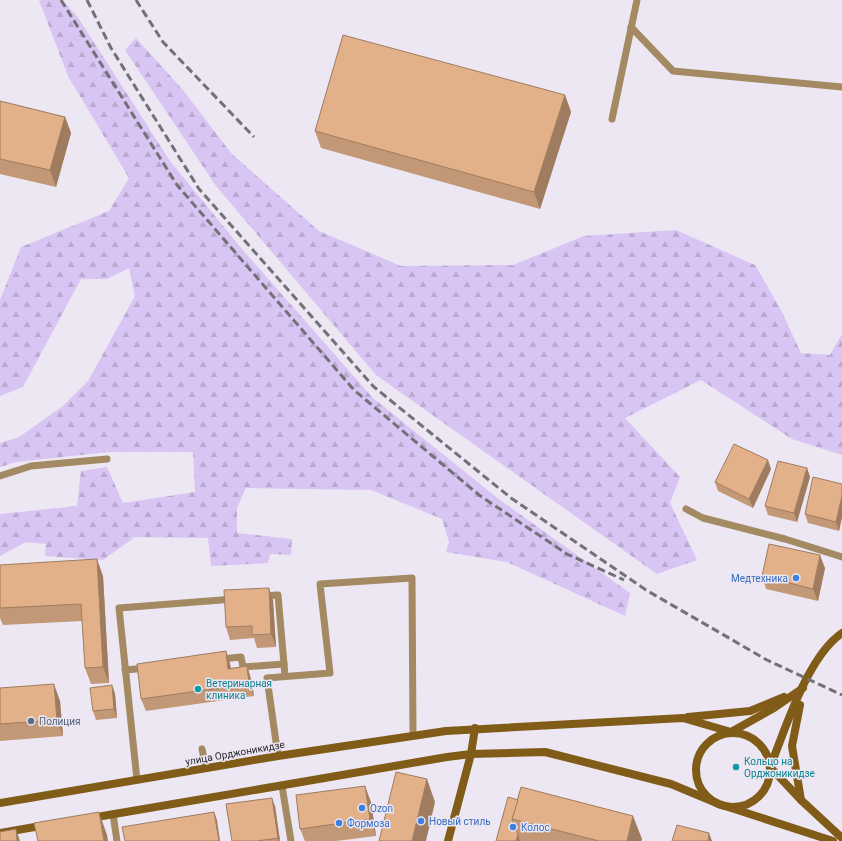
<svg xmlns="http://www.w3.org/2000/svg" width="842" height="841" viewBox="0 0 842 841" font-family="Roboto,sans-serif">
<defs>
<pattern id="forest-firs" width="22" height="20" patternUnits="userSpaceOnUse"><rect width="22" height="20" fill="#d9c5f3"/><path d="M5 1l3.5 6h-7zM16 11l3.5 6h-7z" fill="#baa9d0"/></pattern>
</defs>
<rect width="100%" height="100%" fill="#ece7f3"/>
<g fill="url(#forest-firs)">
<path d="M39,0H62L77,16L170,161L242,249L373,398L500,500L630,593L625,616L507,562L446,552L449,542L442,519L371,490L246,488L237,508V533L292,539L291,555L270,554L268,563L211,566L208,538L135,537L103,560L45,556L46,544L26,542L0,556V514L77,506L81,471L107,467L123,503L195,492L193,452H109L16,462L0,467V443L19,437L63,406L88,381L135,296L129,268L107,279H81L23,387L0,396V300L21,247L109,211L129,178L68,76Z"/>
<path d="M136,38L183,90L231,153L319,231L401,266L513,265L584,236L676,230L755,265L781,310L801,353L830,355L842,334V455L792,439L701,380L625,418L680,477L670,503L697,560L657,574L376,375L216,186L125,50Z"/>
</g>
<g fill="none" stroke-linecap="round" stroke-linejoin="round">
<g stroke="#a48a63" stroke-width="7">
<path d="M631,27L673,71L842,87"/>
<path d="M612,119L637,0"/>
<path d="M0,476L31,466L107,459"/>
<path d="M686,509L703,518L785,539L842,557"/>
<path d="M262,596L278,595L285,676"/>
<path d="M221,659L241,657L243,667L284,664"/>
<path d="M125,670L147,668"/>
<path d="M202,749L206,768"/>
<path d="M278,756L267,678L330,673L320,584L412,578L413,736"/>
<path d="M137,780L119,608L234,599"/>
<path d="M282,786L291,841"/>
<path d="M113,814L117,841"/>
</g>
<g stroke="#815c18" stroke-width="8">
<path d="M800,705L792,746L801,800L842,838"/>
<path d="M688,717L750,711L784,697"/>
<circle cx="733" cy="770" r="37"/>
<path d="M801,800L770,767C786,728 807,657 842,633"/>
<path d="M0,803L278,756L446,731L683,718L731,732L774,708L803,688"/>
<path d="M91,818L447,757L471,754L545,752L671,784L719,804L833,841"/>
<path d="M0,833L46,825"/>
<path d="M448,841L471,754L475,728"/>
</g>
<g stroke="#737077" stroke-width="3" stroke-dasharray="8 4" stroke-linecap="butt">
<path d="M61,0L177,185L354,390L479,495L567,554L624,580"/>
<path d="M87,0L111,48L199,189L374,387L511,498L646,590L767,660L842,695"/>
<path d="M136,0L163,42L254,137"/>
</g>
</g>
<g fill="#c39876">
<path d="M565,95L571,112L540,209L321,148L315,131Z"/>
<path d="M0,101L65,117L71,133L56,187L0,174Z"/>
<path d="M807,468L810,477L797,522L768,515L765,506Z"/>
<path d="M771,469L753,508L718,491L715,482Z"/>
<path d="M842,484V517L839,531L808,523L805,514Z"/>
<path d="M0,565L103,576L109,683L91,684L85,668L82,621L3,625L0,618Z"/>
<path d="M825,568L818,601L766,589L762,576Z"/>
<path d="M273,600L276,647L257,648L254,638L230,640L226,627Z"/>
<path d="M226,651L230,664L231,668L247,666L251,679L254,696L146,711L141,699Z"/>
<path d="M112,685L115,694L117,718L96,720L93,711Z"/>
<path d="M0,688L60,701L63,736L0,741Z"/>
<path d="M508,797L642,839L641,841H496Z"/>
<path d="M371,802L376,836L336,841H305L300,829Z"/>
<path d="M275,806L280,841H232Z"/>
</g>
<g fill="#9f7c60">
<path d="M565,95L571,112L540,209L534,192Z"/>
<path d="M65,117L71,133L56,187L50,170Z"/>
<path d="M768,460L771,469L753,508L749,499Z"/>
<path d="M807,468L810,477L797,522L794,513Z"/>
<path d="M842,496V517L839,531L836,522Z"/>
<path d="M820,555L825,568L818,601L813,589Z"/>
<path d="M97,559L103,576L109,683L103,667Z"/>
<path d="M269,588L273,600L276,647L271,634Z"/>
<path d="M226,651L230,664L233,681L228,669Z"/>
<path d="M247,666L251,679L254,696L249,684Z"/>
<path d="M54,684L60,701L63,736L57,720Z"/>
<path d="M112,685L115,694L117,718L114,709Z"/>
<path d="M427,779L435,802L426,841H412Z"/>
<path d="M365,786L371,802L376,836L370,819Z"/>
<path d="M272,798L275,806L280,841H279L278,838Z"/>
<path d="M99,812L107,835L108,841H104Z"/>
<path d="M214,812L217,820L220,841H219Z"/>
<path d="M633,816L642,839L641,841H627Z"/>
<path d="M16,829L20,841H17Z"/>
<path d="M709,833L712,841H708Z"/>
<path d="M518,834L520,841H516Z"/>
</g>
<g fill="#e3b189" stroke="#9f7c60">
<path d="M343,35L565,95L534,192L315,131Z"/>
<path d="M0,101L65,117L50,170L0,159Z"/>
<path d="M734,444L768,460L749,499L715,482Z"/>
<path d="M778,461L807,468L794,513L765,506Z"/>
<path d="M813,477L842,484V496L836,522L805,514Z"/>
<path d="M769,544L820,555L813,589L762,576Z"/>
<path d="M97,559L103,667L85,668L81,604L0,608V565Z"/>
<path d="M269,588L271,634L252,635V626L226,627L224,590Z"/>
<path d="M226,651L228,669L247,666L249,684L141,699L137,664Z"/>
<path d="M54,684L57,720L0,724V688Z"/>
<path d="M112,685L114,709L93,711L90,688Z"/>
<path d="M396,772L427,779L412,841H379Z"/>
<path d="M365,786L370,819L300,829L296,795Z"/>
<path d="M521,787L633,816L627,841H599L512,819Z"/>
<path d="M508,797L518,800L512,819L518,834L516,841H496Z"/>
<path d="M272,798L278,838L257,841H232L226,804Z"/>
<path d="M99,812L104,841H38L34,823Z"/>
<path d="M214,812L219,841H125L122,827Z"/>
<path d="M677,825L709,833L708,841H672Z"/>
<path d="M16,829L17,841H0V832Z"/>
</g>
<g fill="#3f7fe0" stroke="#ece7f3" stroke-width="1.5">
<circle cx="796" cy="578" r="4"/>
<circle cx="362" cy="808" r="4"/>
<circle cx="421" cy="821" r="4"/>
<circle cx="339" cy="823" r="4"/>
<circle cx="513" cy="827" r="4"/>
</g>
<g fill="#0f9aa8" stroke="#ece7f3" stroke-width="1.5">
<circle cx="198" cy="689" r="4"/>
<circle cx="736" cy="767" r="4"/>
</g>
<circle fill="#5c6f8a" stroke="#ece7f3" stroke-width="1.5" cx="31" cy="721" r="4"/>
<g text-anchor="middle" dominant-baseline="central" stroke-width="3" stroke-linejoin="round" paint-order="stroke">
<g font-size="10" fill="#366cbe" stroke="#ece7f3" text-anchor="start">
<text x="788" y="578" text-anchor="end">Медтехника</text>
<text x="370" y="808">Ozon</text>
<text x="429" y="821">Новый стиль</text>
<text x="347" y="823">Формоза</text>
<text x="521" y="827">Колос</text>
</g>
<g font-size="10" fill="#0d838f" stroke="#ece7f3" text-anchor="start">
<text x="206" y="683">Ветеринарная<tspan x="206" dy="12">клиника</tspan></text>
<text x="744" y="761">Кольцо на<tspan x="744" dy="12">Орджоникидзе</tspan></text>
</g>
<g font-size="10" fill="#4e5e75" stroke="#ece7f3" text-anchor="start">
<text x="39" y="721">Полиция</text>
</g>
<g font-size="10" fill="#29272b" stroke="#ece7f3">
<text transform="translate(235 753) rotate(-10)">улица Орджоникидзе</text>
</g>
</g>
</svg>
